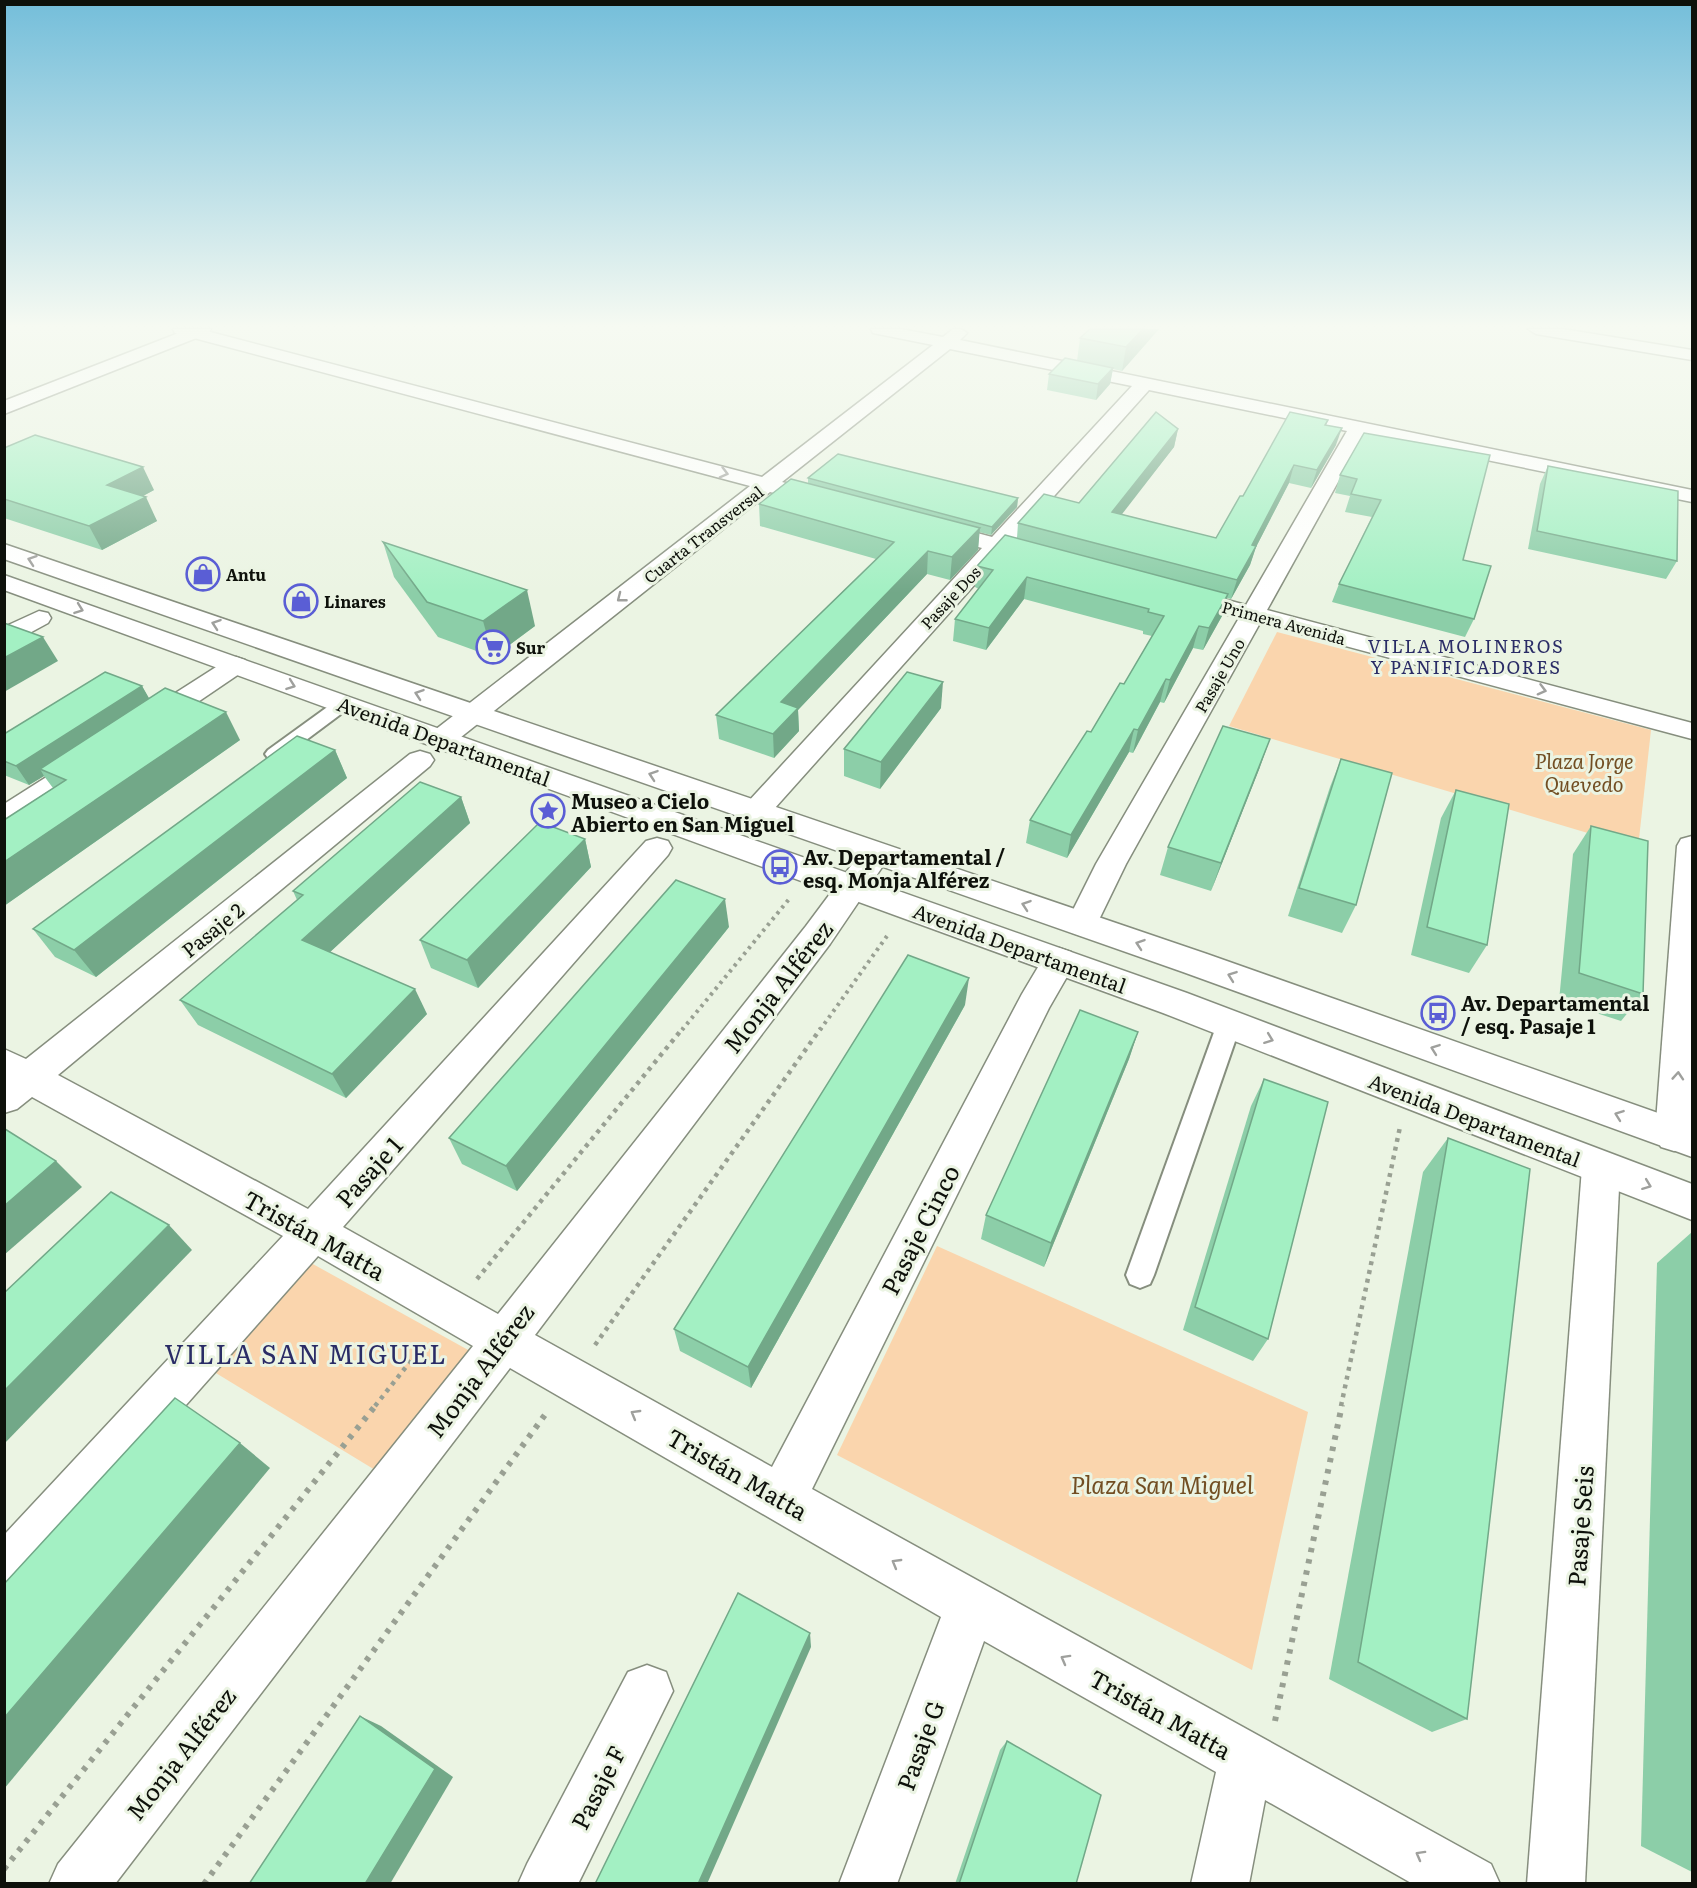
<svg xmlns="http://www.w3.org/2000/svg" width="1697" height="1888" viewBox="0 0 1697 1888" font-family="Literata,serif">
<rect width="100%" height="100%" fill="#ebf4e3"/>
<g fill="#fad5ad">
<path d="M1277,632L1651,730L1638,848L1229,726Z"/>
<path d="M937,1246L1308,1412L1252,1670L837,1455Z"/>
<path d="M302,1258L470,1351L380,1473L206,1367Z"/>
</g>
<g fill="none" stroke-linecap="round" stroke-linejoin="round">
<g stroke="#868e7e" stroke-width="4">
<g id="lane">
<path d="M343,699L349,700L352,704L349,708L282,758H268L265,754L268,750L337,700Z"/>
<path d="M1229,1015L1237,1017L1241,1024L1154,1275L1150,1284L1140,1288L1130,1284L1126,1275L1217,1024L1221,1017Z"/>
</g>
</g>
<g stroke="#868e7e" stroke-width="3">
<g id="street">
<path d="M173,329H199L762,477L933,345L873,333L871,329H901L943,337L953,329H961L967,333L960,340L1692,490V502L1364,435L1267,610L1692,723V739L1260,623L1126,864L1093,932L1082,936L1071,932L1066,924L1096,864L1239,618L1174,600L1170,595L1174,590L1182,588L1246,605L1347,431L1149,390L1012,543L1048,552L1051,557L1048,562L1040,564L1002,554L766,818L756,821L746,818L741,811L746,804L982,548L928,534L925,529L928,524L936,522L992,537L1132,386L950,349L782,482L830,494L833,499L830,504L822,505L770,492L451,745L441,748L431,745L427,739L431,733L750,486L175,333Z"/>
<path d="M1528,329H1563L1692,350V360L1536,334Z"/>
<path d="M39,611L48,613L51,618L48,623L13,642L4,644V627Z"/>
<path d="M236,657L245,660L249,665L245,670L161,727L151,729L141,727L137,721L141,715L227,660Z"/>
<path d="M420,751L430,754L434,760L430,766L58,1075L308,1209L646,841L657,838L668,841L672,848L668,855L343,1227L498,1314L806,926L865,847L876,843L887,847L891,854L830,944L535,1335L772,1467L1022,994L1047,952L1059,948L1071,952L1076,961L1049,1008L812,1489L1491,1864L1500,1884H1413L1265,1800L1249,1884H1191L1216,1772L984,1641L897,1884H839L941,1617L510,1368L115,1884H49L58,1864L473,1346L318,1256L22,1590L4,1597V1535L283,1236L32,1097L17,1109L4,1113V1049L26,1059L410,754Z"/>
<path d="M88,754L98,757L102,763L98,769L14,825L4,828V804L78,757Z"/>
<path d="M1692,836V1136L1687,1147L1674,1151L1661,1147L1655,1135L1677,846L1681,839Z"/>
<path d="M1601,1151L1615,1156L1620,1168L1585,1884H1527L1582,1168L1587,1156Z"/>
<path d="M647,1665L666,1672L673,1691L578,1884H518L527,1864L628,1672Z"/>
</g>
</g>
<g stroke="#868e7e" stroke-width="3">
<path id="secondary" d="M189,329H211L209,333L4,414V401Z"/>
</g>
<g stroke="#868e7e" stroke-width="3">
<g id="primary">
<path d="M4,544L1207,954L1692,1125V1157L1183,972L4,559Z"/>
<path d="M4,575L1187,993L1692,1184V1220L1163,1013L4,590Z"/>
</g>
</g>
<g stroke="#99a093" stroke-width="4" stroke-dasharray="3 4.5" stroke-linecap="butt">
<path d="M682,1030L790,898"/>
<path d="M820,1030L887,936"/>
</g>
<g stroke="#99a093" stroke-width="4.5" stroke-dasharray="4 5" stroke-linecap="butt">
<path d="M477,1279L683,1028"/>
<path d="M595,1345L821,1028"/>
<path d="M375,1406L425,1343"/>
<path d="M1341,1406L1400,1127"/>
</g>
<g stroke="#99a093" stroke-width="6" stroke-dasharray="4.5 7" stroke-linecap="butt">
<path d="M1275,1721L1342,1405"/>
<path d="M4,1869L376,1405"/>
<path d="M204,1884L547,1412"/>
</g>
<use href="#lane" fill="#fff" fill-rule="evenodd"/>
<use href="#street" fill="#fff" fill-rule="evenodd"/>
<use href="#secondary" fill="#fff" fill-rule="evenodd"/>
<use href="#primary" fill="#fff" fill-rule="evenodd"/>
</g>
<g fill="#8ccea8">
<path d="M1090,329H1159L1122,371L1113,369L1110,384L1096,400L1047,390L1049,374L1077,361L1080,338Z"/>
<path d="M1328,420L1326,425L1336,445L1311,488L1289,483L1256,547L1250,565L1231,599L1227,598L1222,616L1203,650L1193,648L1164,703L1160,702L1133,753L1129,752L1067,858L1026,843L1030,820L1124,684L1152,636L1143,634V631L1024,599L986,650L953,641L955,619L979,589L975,587L977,566L1017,538L1018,523L1079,503L1178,429L1174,447L1121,514L1216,538L1243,496Z"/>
<path d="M1364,433L1463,560L1474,619L1465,637L1332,602L1339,584L1372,517L1345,512L1350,496L1335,493L1340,475Z"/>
<path d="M4,448L154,490L143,496L157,521L102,550L4,518Z"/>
<path d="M1548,466L1677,561L1666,579L1528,549L1540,484Z"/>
<path d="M808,478L1018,498L1017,507L991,535L979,532L978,550L950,580L927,574L798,710L799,731L774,758L719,739L716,715L876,559L760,526L759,504L808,483Z"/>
<path d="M383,542L535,626L493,657L438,637L394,577Z"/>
<path d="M142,686L149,699L240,740L4,906V820L53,788L44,776L29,785L4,775V734Z"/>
<path d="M941,708L880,789L844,776V749Z"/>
<path d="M335,750L347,778L96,977L55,957L33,929Z"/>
<path d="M1341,759L1356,905L1342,933L1288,916L1330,787Z"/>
<path d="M1260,767L1211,891L1160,875L1168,847Z"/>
<path d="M1456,790L1487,945L1469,973L1411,955L1441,818Z"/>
<path d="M461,797L470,823L330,952L427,1014L346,1098L198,1025L180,1000L297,900L293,891Z"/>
<path d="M1591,826L1643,994L1621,1021L1559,1001L1573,854Z"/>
<path d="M585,839L591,867L478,988L431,968L420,940Z"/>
<path d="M729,927L517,1191L462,1164L449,1138Z"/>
<path d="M965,1005L751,1388L680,1351L674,1329Z"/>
<path d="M1138,1032L1129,1059L1044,1267L981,1239L986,1215Z"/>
<path d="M1264,1079L1268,1339L1253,1361L1183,1330L1251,1106Z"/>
<path d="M1448,1138L1467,1719L1432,1732L1329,1679L1423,1172Z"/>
<path d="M1692,1232V1872L1641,1846L1657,1263Z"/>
<path d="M1007,1741L1076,1884H955L1000,1750Z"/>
</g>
<g fill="#72a888">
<path d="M1143,329H1159L1122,371L1126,347Z"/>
<path d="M1113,368L1110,384L1096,400L1098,384Z"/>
<path d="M1342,428L1336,445L1311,488L1317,470Z"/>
<path d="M1178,429L1174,447L1109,531L1112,512Z"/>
<path d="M1294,465L1289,483L1256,547L1250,565L1231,599L1237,580L1252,545Z"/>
<path d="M143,467L154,490L119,509L107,485Z"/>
<path d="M146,497L157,521L102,550L89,526Z"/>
<path d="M1018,498L1017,507L991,535L992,527Z"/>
<path d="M980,528L978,550L950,580L952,557Z"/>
<path d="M928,551L927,574L798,710L799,731L774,758L773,734L781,702Z"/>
<path d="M1027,577L1024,599L986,650L989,628Z"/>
<path d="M527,590L535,626L493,657L483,621Z"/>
<path d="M1228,594L1222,616L1203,650L1209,628Z"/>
<path d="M1199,626L1193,648L1164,703L1170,680Z"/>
<path d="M43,637L58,661L4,692V658Z"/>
<path d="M1166,679L1160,702L1133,753L1138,730Z"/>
<path d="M943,682L941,708L880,789L881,762Z"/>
<path d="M142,686L153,705L40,769L44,776L29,785L16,766Z"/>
<path d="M226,712L240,740L4,906V862Z"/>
<path d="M1134,729L1129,752L1067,858L1071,835Z"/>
<path d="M1270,739L1260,767L1211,891L1221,863Z"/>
<path d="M335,750L347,778L96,977L74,950Z"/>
<path d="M461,797L470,823L316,965L302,940Z"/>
<path d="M585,839L591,867L478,988L467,960Z"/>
<path d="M725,899L729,927L517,1191L506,1166Z"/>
<path d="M969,978L965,1005L751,1388L748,1367Z"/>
<path d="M415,989L427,1014L346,1098L332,1074Z"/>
<path d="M1138,1032L1129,1059L1044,1267L1051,1243Z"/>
<path d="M56,1161L82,1187L4,1255V1206Z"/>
<path d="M169,1225L192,1250L4,1444V1391Z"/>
<path d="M240,1443L270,1468L4,1789V1718Z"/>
<path d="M810,1633L811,1647L707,1884H698Z"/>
<path d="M360,1716L381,1726L453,1777L390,1884H365Z"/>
</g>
<g fill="#a3f0c3" stroke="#72a888" stroke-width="1.5">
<path d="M1090,329H1143L1126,347L1080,338Z"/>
<path d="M1065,358L1113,368L1098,384L1049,374Z"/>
<path d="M1156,412L1178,429L1112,512L1216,538L1240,496H1243L1290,412L1328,420L1325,425L1342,428L1317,470L1294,465L1252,545L1256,546L1237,580L1018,523L1044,494L1079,503Z"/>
<path d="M1364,433L1490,455L1463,560L1491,566L1474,619L1339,584L1381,500L1351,494L1357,479L1340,475Z"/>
<path d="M35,435L143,467L107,485L146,497L89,526L4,499V448Z"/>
<path d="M838,454L1018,498L992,527L808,478Z"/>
<path d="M1548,466L1678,491L1677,561L1537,531Z"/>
<path d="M791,479L980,528L952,557L928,551L781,702L798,708L773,734L716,715L894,542L759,504Z"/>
<path d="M1005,535L1228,594L1209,628L1199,626L1170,680L1166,679L1138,730L1134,729L1071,835L1030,820L1087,731L1091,732L1120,683L1124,684L1164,616L1148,612L1149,609L1027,577L989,628L955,619L993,570L977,566Z"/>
<path d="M383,542L527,590L483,621L427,602Z"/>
<path d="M4,623L43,637L4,658Z"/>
<path d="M105,672L142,686L16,766L4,761V734Z"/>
<path d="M907,672L943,682L881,762L844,749Z"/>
<path d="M165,688L226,712L4,862V820L66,780L40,769Z"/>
<path d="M1223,726L1270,739L1221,863L1168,847Z"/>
<path d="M297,736L335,750L74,950L33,929Z"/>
<path d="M1341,759L1392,773L1356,905L1299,888Z"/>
<path d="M420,782L461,797L302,940L415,989L332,1074L180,1000L303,895L293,891Z"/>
<path d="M1456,790L1509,804L1487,945L1427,927Z"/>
<path d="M540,822L585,839L467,960L420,940Z"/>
<path d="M1591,826L1648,841L1643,994L1579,973Z"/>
<path d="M676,880L725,899L506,1166L449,1138Z"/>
<path d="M908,955L969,978L748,1367L674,1329Z"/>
<path d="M1080,1010L1138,1032L1051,1243L986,1215Z"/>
<path d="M1264,1079L1328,1102L1268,1339L1195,1307Z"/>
<path d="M5,1129L56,1161L4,1206V1130Z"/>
<path d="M1448,1138L1530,1169L1467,1719L1358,1662Z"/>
<path d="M111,1192L169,1225L4,1391V1293Z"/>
<path d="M175,1398L240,1443L4,1718V1584Z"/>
<path d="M738,1593L810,1633L698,1884H595Z"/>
<path d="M360,1716L435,1769L365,1884H249Z"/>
<path d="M1007,1741L1101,1795L1076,1884H959Z"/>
</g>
<defs><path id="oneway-chevron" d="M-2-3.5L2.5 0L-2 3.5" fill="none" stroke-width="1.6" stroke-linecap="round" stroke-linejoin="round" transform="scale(1.5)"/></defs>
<g stroke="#9fa09d">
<use href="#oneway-chevron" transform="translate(724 473) rotate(15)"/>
<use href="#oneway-chevron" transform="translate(32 560) rotate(-161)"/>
<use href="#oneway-chevron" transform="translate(621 598) rotate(142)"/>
<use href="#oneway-chevron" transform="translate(79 609) rotate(20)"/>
<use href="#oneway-chevron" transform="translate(216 624) rotate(-161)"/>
<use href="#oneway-chevron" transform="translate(291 685) rotate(20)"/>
<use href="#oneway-chevron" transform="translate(1542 690) rotate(15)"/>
<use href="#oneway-chevron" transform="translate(419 694) rotate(-161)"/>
<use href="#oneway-chevron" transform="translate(653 775) rotate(-161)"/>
<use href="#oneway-chevron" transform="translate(1026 905) rotate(-161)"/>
<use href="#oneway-chevron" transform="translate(1140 944) rotate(-161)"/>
<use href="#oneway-chevron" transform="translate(1232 976) rotate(-160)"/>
<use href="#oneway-chevron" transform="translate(1269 1039) rotate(21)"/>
<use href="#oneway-chevron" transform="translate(1435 1049) rotate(-160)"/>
<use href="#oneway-chevron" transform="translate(1678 1076) rotate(-86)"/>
<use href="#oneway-chevron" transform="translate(1619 1115) rotate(-160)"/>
<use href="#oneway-chevron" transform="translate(1647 1185) rotate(21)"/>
<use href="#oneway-chevron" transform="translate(635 1414) rotate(-150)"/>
<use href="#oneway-chevron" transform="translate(896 1563) rotate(-150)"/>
<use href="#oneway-chevron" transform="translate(1065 1659) rotate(-151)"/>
<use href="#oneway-chevron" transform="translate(1420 1855) rotate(-151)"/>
</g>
<linearGradient id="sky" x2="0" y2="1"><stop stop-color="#74beda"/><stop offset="0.55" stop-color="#f6faf2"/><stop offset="1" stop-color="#f6faf2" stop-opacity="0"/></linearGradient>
<rect width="1697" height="593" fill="url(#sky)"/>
<defs>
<g id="shop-ring" transform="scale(1.725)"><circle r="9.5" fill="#ebf4e3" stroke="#5a5ed5" stroke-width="1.5"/><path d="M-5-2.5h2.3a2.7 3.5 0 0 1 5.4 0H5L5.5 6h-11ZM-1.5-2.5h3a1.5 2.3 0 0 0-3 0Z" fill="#5a5ed5"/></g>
<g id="supermarket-ring" transform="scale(1.725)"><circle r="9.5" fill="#ebf4e3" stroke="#5a5ed5" stroke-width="1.5"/><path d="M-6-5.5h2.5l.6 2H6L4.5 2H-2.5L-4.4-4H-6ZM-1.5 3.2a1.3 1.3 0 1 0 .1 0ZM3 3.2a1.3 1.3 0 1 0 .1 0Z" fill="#5a5ed5"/></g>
<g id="sight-ring" transform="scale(1.725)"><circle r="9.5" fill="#ebf4e3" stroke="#5a5ed5" stroke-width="1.5"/><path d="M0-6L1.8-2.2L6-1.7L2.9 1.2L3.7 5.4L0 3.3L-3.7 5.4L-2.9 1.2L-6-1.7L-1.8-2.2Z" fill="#5a5ed5"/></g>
<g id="bus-ring" transform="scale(1.725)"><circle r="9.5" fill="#ebf4e3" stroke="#5a5ed5" stroke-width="1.5"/><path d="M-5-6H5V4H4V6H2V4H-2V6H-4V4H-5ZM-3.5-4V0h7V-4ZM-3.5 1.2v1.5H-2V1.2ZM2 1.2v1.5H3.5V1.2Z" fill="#5a5ed5"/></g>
</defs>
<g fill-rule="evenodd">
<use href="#shop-ring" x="203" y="574"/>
<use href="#shop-ring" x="301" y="601"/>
<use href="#supermarket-ring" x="493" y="647"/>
<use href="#sight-ring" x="548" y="811"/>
<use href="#bus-ring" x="780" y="867"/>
<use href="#bus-ring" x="1438" y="1013"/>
</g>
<g text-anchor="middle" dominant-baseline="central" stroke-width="6" stroke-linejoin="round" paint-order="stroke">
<g font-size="16" fill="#0e110b" stroke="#ebf4e3">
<text transform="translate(703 534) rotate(-38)">Cuarta Transversal</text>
<text transform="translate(950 597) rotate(-47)">Pasaje Dos</text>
<text transform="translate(1284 622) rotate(15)">Primera Avenida</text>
<text transform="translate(1219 675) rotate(-60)">Pasaje Uno</text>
</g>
<g font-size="16" font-weight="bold" fill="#0e110b" stroke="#ebf4e3" text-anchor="start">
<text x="226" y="574">Antu</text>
<text x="324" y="601">Linares</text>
<text x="516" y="647">Sur</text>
</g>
<g font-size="18" letter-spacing="1.5" fill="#2a2c66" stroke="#ebf4e3">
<text x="1466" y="645">VILLA MOLINEROS<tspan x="1466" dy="21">Y PANIFICADORES</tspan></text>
</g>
<g font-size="20" fill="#0e110b" stroke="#ebf4e3">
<text transform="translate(444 740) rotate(20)">Avenida Departamental</text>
<text transform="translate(212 929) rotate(-39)">Pasaje 2</text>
<text transform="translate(1020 947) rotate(20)">Avenida Departamental</text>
<text transform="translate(1475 1119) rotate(21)">Avenida Departamental</text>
</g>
<g font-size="20" font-style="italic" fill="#724e22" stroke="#ebf4e3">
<text x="1584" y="760">Plaza Jorge<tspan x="1584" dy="23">Quevedo</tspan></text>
</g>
<g font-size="20" font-weight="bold" fill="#0e110b" stroke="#ebf4e3" text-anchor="start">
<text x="571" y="800">Museo a Cielo<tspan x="571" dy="23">Abierto en San Miguel</tspan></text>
<text x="803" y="856">Av. Departamental /<tspan x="803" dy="23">esq. Monja Alférez</tspan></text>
<text x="1461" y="1002">Av. Departamental<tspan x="1461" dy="23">/ esq. Pasaje 1</tspan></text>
</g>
<g font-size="24" fill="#0e110b" stroke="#ebf4e3">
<text transform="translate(777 986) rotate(-52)">Monja Alférez</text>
<text transform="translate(368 1171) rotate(-48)">Pasaje 1</text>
<text transform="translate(919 1229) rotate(-63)">Pasaje Cinco</text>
<text transform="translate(315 1234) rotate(29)">Tristán Matta</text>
<text transform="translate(479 1370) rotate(-53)">Monja Alférez</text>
<text transform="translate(738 1473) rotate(30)">Tristán Matta</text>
<text transform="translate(1579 1526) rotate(-86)">Pasaje Seis</text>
<text transform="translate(1161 1713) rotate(29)">Tristán Matta</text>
<text transform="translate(919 1745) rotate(-70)">Pasaje G</text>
<text transform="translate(180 1753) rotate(-52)">Monja Alférez</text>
<text transform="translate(597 1787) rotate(-63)">Pasaje F</text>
</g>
<g font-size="24" font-style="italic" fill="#724e22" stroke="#ebf4e3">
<text x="1162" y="1483">Plaza San Miguel</text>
</g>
<g font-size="26" letter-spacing="1.5" fill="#2a2c66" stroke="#ebf4e3">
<text x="306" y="1352">VILLA SAN MIGUEL</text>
</g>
</g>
<rect width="1697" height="1888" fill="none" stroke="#0e110b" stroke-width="12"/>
</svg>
